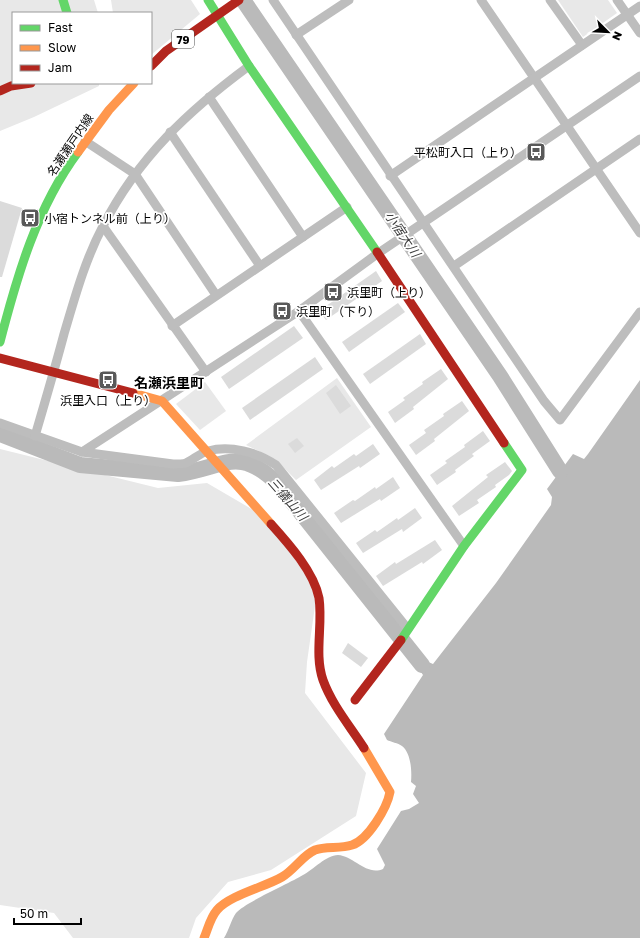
<svg xmlns="http://www.w3.org/2000/svg" width="640" height="938" viewBox="0 0 640 938" font-family="'Golos Text','Noto Sans JP',sans-serif">
<rect width="100%" height="100%" fill="#fff"/>
<g fill="#e8e8e8">
<path d="M0,0H94L98,13H13V83H99V86L34,117L0,131Z"/>
<path d="M111,0H191L200,14L151,55V13H113Z"/>
<path d="M558,0H608L617,13L583,37Z"/>
<path d="M337,378L371,427L296,480L275,459L246,445Z"/>
<path d="M205,382L226,411L200,430L176,404Z"/>
<path d="M0,449L158,488L207,483L267,518L317,592L307,662L305,693L366,773L356,816L271,870L228,882L196,918L189,938H73L54,913L0,905Z"/>
</g>
<path fill="#bababa" d="M640,380V938H224C229,930 231,920 236,913C244,903 290,883 303,875C313,870 326,855 338,855C354,856 366,876 383,869L385,865L377,849L401,811L409,809L419,803L413,794L416,786L411,782C412,771 411,753 402,746C398,743 391,742 387,740L384,734L423,675L419,669L426,661L433,664L496,583L551,505L552,497L547,489L573,454L584,459L588,454Z"/>
<g fill="none" stroke-linecap="round" stroke-linejoin="round">
<g stroke="#bababa" stroke-width="16">
<path d="M243,0L500,376L560,471"/>
<path d="M0,434L80,465L178,474C224,468 238,444 279,485L422,665"/>
</g>
</g>
<g fill="#dbdbdb">
<path d="M0,201L22,208L2,277H0Z"/>
<path d="M376,271L382,281L326,320L319,311Z"/>
<path d="M398,303L405,312L349,352L342,342Z"/>
<path d="M294,326L303,338L229,389L221,377Z"/>
<path d="M420,334L426,344L370,384L363,374Z"/>
<path d="M315,357L323,369L250,420L242,408Z"/>
<path d="M441,369L448,379L413,407L414,409L395,423L388,412L405,400L403,398L423,384L422,382Z"/>
<path d="M336,385L351,406L340,414L326,393Z"/>
<path d="M462,401L469,411L434,439L435,441L416,455L409,445L426,433L424,430L444,416L443,414Z"/>
<path d="M483,431L490,441L472,454L474,456L455,470L456,472L437,485L430,475L447,463L445,461L465,447L464,445Z"/>
<path d="M297,438L304,446L295,453L288,444Z"/>
<path d="M373,444L380,454L360,468L359,466L321,490L314,480L332,466L334,468L354,454L356,456Z"/>
<path d="M505,462L512,471L509,475L495,485L496,487L477,500L479,503L459,516L452,506L488,477L486,475Z"/>
<path d="M393,477L400,488L381,501L380,499L341,523L334,513L353,500L355,501L375,487L376,489Z"/>
<path d="M415,508L422,518L403,532L402,529L363,553L356,543L375,530L377,532L397,518L398,520Z"/>
<path d="M435,540L442,550L423,564L422,562L383,586L376,576L395,562L396,564Z"/>
<path d="M348,643L368,658L361,667L342,653Z"/>
</g>
<g fill="none" stroke-linecap="round" stroke-linejoin="round">
<g stroke="#bdbdbd" stroke-width="9">
<path d="M273,0L544,401L560,420L640,312"/>
<path d="M481,0L640,233"/>
<path d="M550,0L582,45"/>
<path d="M617,0L640,33"/>
<path d="M296,35L349,0"/>
<path d="M209,97L303,237"/>
<path d="M170,132L260,266"/>
<path d="M85,141L135,174L216,295"/>
<path d="M390,176L640,6"/>
<path d="M103,226L206,372"/>
<path d="M454,266L640,139"/>
<path d="M299,311L464,546"/>
<path d="M172,326L347,207"/>
<path d="M0,423L82,452L173,464C177,464 182,464 186,463C193,460 200,453 208,451C230,445 257,452 276,465L408,629"/>
<path d="M35,436C45,402 55,368 64,334C75,297 85,260 103,226C138,158 188,111 249,66"/>
<path d="M82,452L299,311L377,254L640,76"/>
</g>
<g stroke="#63d668" stroke-width="9">
<path d="M63,0L67,13"/>
<path d="M208,0L249,66L377,252"/>
<path d="M0,342C17,276 37,207 78,152"/>
<path d="M401,640L464,546L522,470L504,443"/>
</g>
<g stroke="#ff974d" stroke-width="9">
<path d="M78,152L109,110L134,83"/>
<path d="M133,393L162,401L271,524"/>
<path d="M204,938C208,929 210,918 217,910C230,895 265,887 282,877C294,870 303,855 315,850C326,846 340,849 352,845C368,840 387,808 390,792L364,748"/>
</g>
<g stroke="#b3261e" stroke-width="9">
<path d="M151,66L166,51L239,0"/>
<path d="M0,91L11,86L31,83"/>
<path d="M377,252L504,443"/>
<path d="M0,358L133,393"/>
<path d="M271,524C289,544 314,572 319,598C323,625 314,654 323,680C332,705 350,726 364,748"/>
<path d="M355,700L401,640"/>
</g>
</g>
<defs>
<g id="bus-square" transform="scale(1)"><rect x="-9" y="-9" width="18" height="18" rx="4" fill="#595959" stroke="#fff"/><path d="M-5-6H5V4H4V6H2V4H-2V6H-4V4H-5ZM-3.5-4V0h7V-4ZM-3.5 1.2v1.5H-2V1.2ZM2 1.2v1.5H3.5V1.2Z" fill="#fff"/></g>
</defs>
<g fill-rule="evenodd">
<use href="#bus-square" x="536" y="152"/>
<use href="#bus-square" x="30" y="218"/>
<use href="#bus-square" x="333" y="292"/>
<use href="#bus-square" x="282" y="311"/>
<use href="#bus-square" x="108" y="380"/>
</g>
<g text-anchor="middle" dominant-baseline="central" stroke-width="3.5" stroke-linejoin="round" paint-order="stroke">
<rect fill="#fff" stroke="#4c4c4c" stroke-width="1" x="172" y="30" width="22" height="18" rx="3"/>
<g font-size="11" font-weight="bold" fill="#000">
<text x="183" y="39">79</text>
</g>
<g font-size="12" fill="#000" stroke="#fff">
<text transform="translate(70 145) rotate(-56)">名瀬瀬戸内線</text>
</g>
<g font-size="12" fill="#000" stroke="#fff" text-anchor="start">
<text x="522" y="152" text-anchor="end">平松町入口（上り）</text>
<text x="44" y="218">小宿トンネル前（上り）</text>
<text x="347" y="292">浜里町（上り）</text>
<text x="296" y="311">浜里町（下り）</text>
<text x="108" y="400" text-anchor="middle">浜里入口（上り）</text>
</g>
<g font-size="13" font-style="italic" fill="#3d3d3d" stroke="#fff">
<text transform="translate(403 234) rotate(56)">小宿大川</text>
<text transform="translate(288 499) rotate(49)">三儀山川</text>
</g>
<g font-size="14" font-weight="bold" fill="#000" stroke="#fff">
<text x="169" y="382">名瀬浜里町</text>
</g>
</g>
<rect x="12" y="12" width="140" height="72" fill="#ffffff" stroke="#999999"/>
<rect x="20" y="25" width="20" height="6" fill="#63d668" stroke="#999999"/>
<text x="48" y="32" font-size="12" fill="#000000">Fast</text>
<rect x="20" y="45" width="20" height="6" fill="#ff974d" stroke="#999999"/>
<text x="48" y="52" font-size="12" fill="#000000">Slow</text>
<rect x="20" y="65" width="20" height="6" fill="#b3261e" stroke="#999999"/>
<text x="48" y="72" font-size="12" fill="#000000">Jam</text>
<g transform="translate(608 32) rotate(114)" stroke="#ffffff" stroke-width="3" paint-order="stroke">
<path d="M0-3L7 15L0 10L-7 15Z" fill="#000000"/>
<text y="-6" font-size="11" font-weight="bold" text-anchor="middle" fill="#000000">N</text>
</g>
<path d="M14 918v6h67v-6" fill="none" stroke="#000000" stroke-width="2"/>
<text x="20" y="918" font-size="12" fill="#000000" stroke="#ffffff" stroke-width="3" paint-order="stroke">50 m</text>
</svg>
